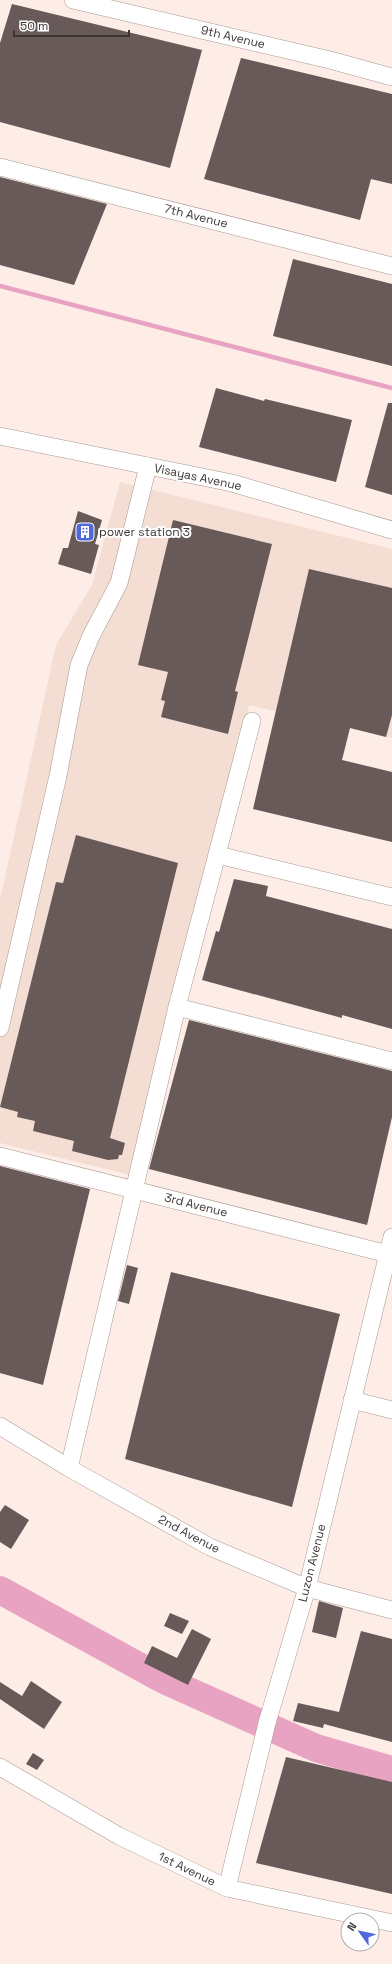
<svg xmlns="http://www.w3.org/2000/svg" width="392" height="1964" viewBox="0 0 392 1964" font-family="'Space Grotesk',sans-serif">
<rect width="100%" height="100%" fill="#fdede6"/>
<path fill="#f4ddd3" d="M120,482L392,549V738L249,705L220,835L134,1176L0,1143V900L56,645L92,585Z"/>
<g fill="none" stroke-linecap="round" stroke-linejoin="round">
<path stroke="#e8a3c2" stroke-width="4.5" d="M0,286L392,388"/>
<path stroke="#e8a3c2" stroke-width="28" d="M0,1590L164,1680L316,1748L392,1770"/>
</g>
<g fill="#695a5a">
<path d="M12,4L202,50L170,168L0,122V43Z"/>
<path d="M241,58L392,94V184L371,179L360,220L204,179Z"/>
<path d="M0,177L107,204L74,285L0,265Z"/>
<path d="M293,259L392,284V366L273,336Z"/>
<path d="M216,388L264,401L265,399L352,420L336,482L199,447Z"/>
<path d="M388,403H392V495L365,487Z"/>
<path d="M78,511L102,520L95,544L99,545L91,574L58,564L63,548H68Z"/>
<path d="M173,520L272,544L235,691L238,692L228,734L161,717L165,701L161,700L168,672L138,665Z"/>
<path d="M309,569L392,588V715L386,737L350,728L342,760L392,772V842L253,809Z"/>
<path d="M76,835L178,863L110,1138L125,1143L122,1155H119L118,1159L108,1160L72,1151L74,1141L33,1131L35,1121L17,1117L18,1112L0,1107L56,882L63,883Z"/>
<path d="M234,879L268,886L266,896L392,929V1029L342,1015V1018L202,980L216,931L219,932Z"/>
<path d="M189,1020L392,1071V1117L367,1225L149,1169Z"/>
<path d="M0,1166L90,1189L43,1385L0,1373Z"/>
<path d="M127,1265L138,1268L129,1304L118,1301Z"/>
<path d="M171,1272L340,1314L292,1507L125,1459Z"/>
<path d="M5,1505L29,1520L11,1549L0,1542V1512Z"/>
<path d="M319,1601L343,1608L336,1638L312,1632Z"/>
<path d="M170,1613L189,1621L182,1634L164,1626Z"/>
<path d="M192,1629L211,1639L188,1685L144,1663L152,1646L177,1658Z"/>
<path d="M361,1631L392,1639V1742L324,1724L323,1728L293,1721L298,1703L339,1712Z"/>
<path d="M31,1681L62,1702L44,1729L0,1699V1682L22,1696Z"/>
<path d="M33,1753L44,1760L37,1770L26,1764Z"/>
<path d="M286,1757L392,1782V1894L256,1863Z"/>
</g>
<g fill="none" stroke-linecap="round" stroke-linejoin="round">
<g stroke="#a79892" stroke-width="18">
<g id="minor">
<path d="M73,0L330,60L392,77"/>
<path d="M0,167L392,266"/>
<path d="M0,436L232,483L392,530"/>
<path d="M218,855L392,897"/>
<path d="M177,1007L392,1061"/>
<path d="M0,1028L58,776L79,665L91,636L119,583L148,466"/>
<path d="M0,1156L392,1255"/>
<path d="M352,1400L392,1410"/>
<path d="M0,1426L69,1468L210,1547L307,1588L392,1610"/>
<path d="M69,1468L177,1007L252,721"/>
<path d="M0,1767L119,1836L227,1888L392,1923"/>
<path d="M227,1888L267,1723L307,1588L392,1237"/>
</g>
</g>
<use href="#minor" stroke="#fff" stroke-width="17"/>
</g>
<defs>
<g id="building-square" transform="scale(1)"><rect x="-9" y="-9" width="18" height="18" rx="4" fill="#5168dd" stroke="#fefefe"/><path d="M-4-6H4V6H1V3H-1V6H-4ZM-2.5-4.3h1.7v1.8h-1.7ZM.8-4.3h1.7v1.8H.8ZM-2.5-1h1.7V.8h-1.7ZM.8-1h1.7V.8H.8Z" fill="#fff"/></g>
</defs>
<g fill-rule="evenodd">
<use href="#building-square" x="85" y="532"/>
</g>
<g text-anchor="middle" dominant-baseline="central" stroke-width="4" stroke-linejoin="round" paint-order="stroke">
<g font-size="12" fill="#3c3633" stroke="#fefefe">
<text transform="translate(233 37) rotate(13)">9th Avenue</text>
<text transform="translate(196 216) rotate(14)">7th Avenue</text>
<text transform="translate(198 477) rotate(12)">Visayas Avenue</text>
<text transform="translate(196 1205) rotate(14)">3rd Avenue</text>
<text transform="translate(189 1534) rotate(28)">2nd Avenue</text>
<text transform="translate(312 1563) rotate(-76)">Luzon Avenue</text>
<text transform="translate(187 1869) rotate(26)">1st Avenue</text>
</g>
<g font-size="12" fill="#3c3633" stroke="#fefefe" text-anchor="start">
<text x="99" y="532">power station 3</text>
</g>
</g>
<g transform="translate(360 1932) rotate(303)"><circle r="19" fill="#fefefe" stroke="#b0aead"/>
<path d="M0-3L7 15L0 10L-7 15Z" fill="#5168dd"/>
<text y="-6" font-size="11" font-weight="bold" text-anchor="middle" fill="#3c3633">N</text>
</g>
<path d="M14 30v6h115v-6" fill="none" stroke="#3c3633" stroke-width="2"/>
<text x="20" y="30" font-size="12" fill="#3c3633" stroke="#fefefe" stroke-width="3" paint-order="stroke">50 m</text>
</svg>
